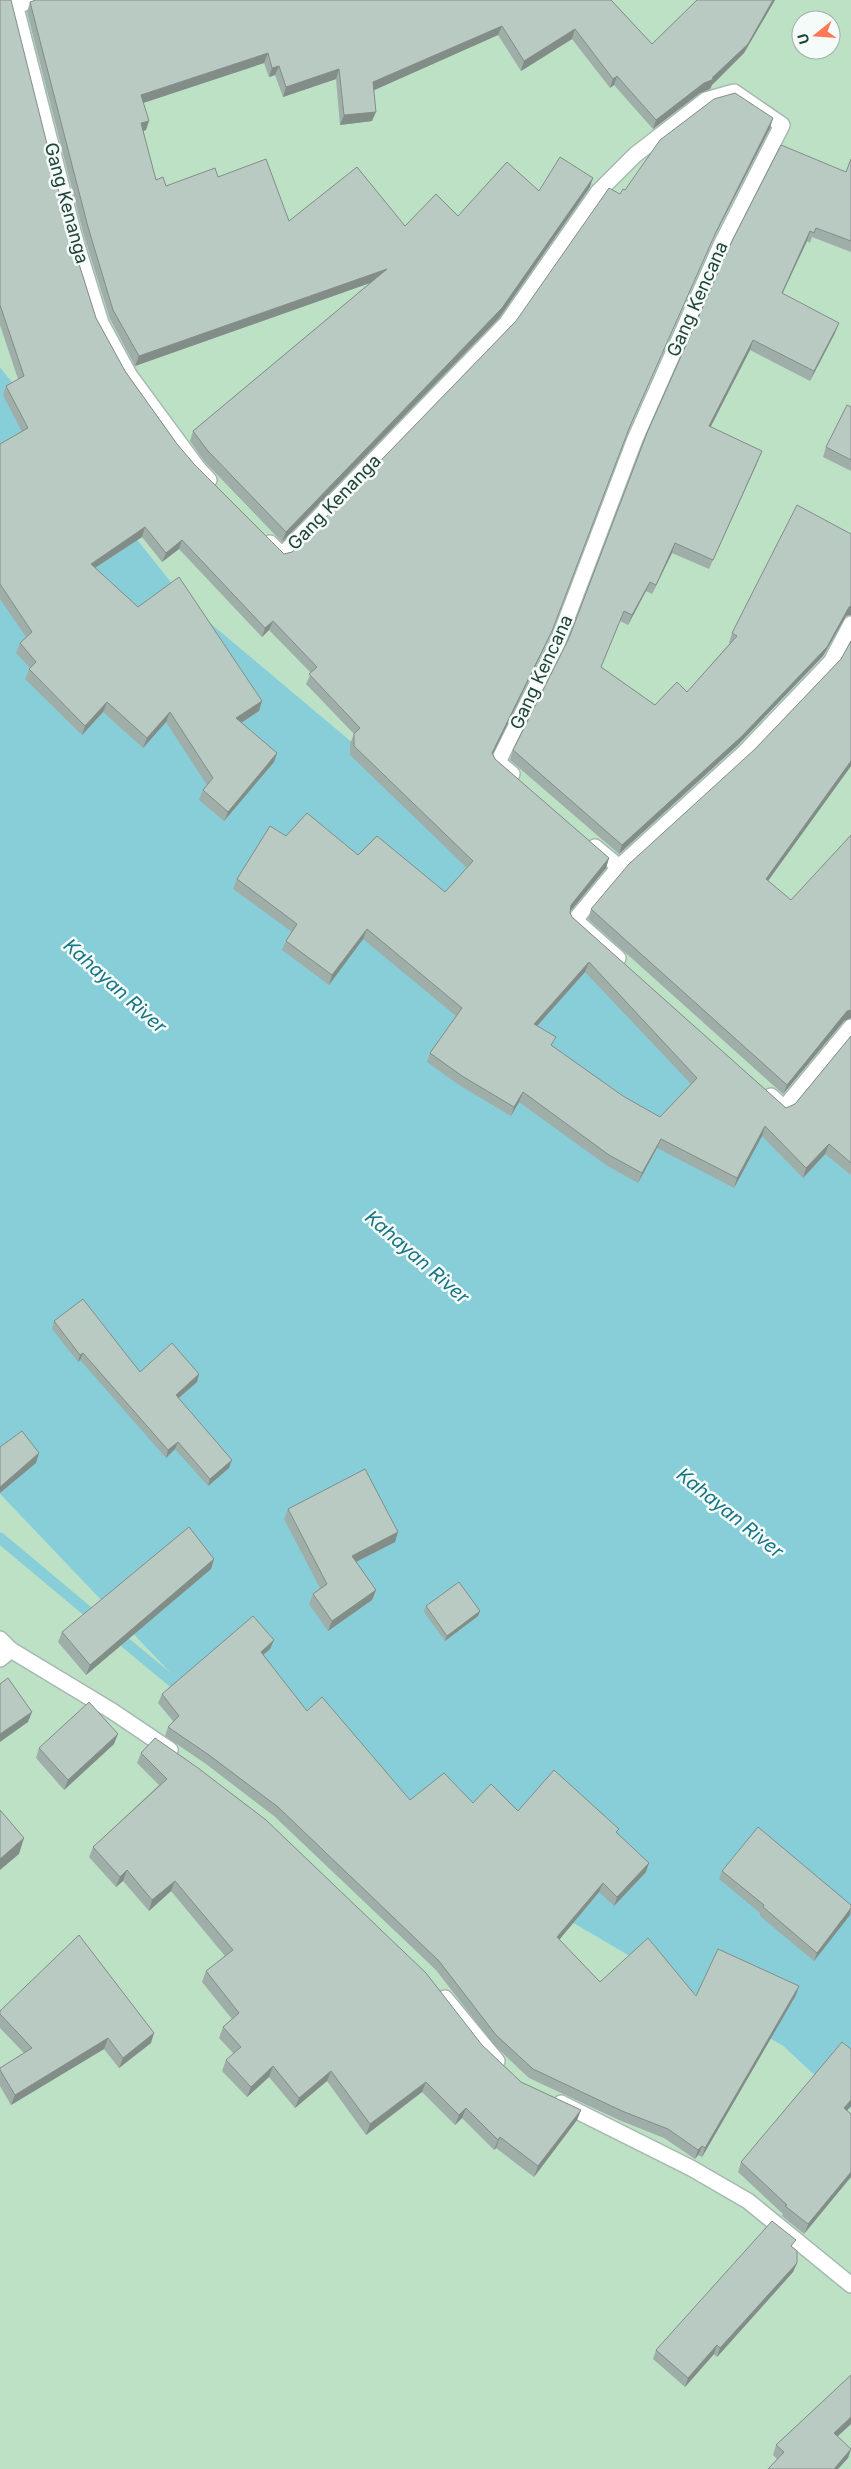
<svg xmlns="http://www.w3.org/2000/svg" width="851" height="2469" viewBox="0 0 851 2469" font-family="Inter,sans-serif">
<rect width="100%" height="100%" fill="#e4efea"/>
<g fill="#bce1c5" fill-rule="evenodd">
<path d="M0,0H851V1158L811,1128L190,606L0,367ZM801,20H831V50H801Z"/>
<path d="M0,1494L200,1704L783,2046L851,2109V2469H0Z"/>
</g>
<path fill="#88ced8" d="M0,367L190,606L811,1128L851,1158V2109L783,2046L200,1704L0,1494Z"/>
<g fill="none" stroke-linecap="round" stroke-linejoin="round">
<g stroke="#88ced8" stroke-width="11">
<path d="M0,1538L98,1620"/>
<path d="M115,1634L185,1692"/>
</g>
<g stroke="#a6b8b1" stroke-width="18">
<g id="lane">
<path d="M14,0L75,239L101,323L130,376L197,467L209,480"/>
<path d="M16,6L33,0"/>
<path d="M270,543L282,555L506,324L598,192L635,155L706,100L734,92L782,125L721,245L635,439L557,644L498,762L512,774"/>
<path d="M595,847L619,867"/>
<path d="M618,958L575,920L619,867L745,752L831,662L851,624"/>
<path d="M771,1096L784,1108L851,1027"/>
</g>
</g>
<g stroke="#a6b8b1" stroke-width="18">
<g id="street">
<path d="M0,1639L11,1650"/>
<path d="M0,1659L11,1650L112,1711L170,1750"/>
<path d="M445,1998L497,2061"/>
<path d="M561,2103L691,2168L748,2201L851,2285"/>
</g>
</g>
<use href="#lane" stroke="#fff" stroke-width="15"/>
<use href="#street" stroke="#fff" stroke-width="15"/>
</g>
<g fill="#9faea8" fill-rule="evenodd">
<path d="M0,0L69,232L96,318L125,371L177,444L194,464L284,554L292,552L516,321L620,194L625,190L773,118L770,128L712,241L626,435L548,640L493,754L495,759L609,858L606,868L570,912V913L572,917L786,1108L795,1104L851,1036V1175L825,1154L803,1178L762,1136L734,1188L657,1148L638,1183L606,1165L519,1102L511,1116L459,1085L427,1062L430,1053L456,1016L363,939L329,985L282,950L286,941L292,932L233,889L237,879L286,836L358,855L445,892L467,868L350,755V744L354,734L306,684L311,673L269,630L262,637L179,549L162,562L142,537L95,568L138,607L262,701L259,711L241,723L277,753L274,762L224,821L199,800L203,790L207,785L166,722L143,748L103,712L82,735L25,679L30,668L16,653L20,643L26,637L0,599V444L22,432L3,395L6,386L18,379L0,325ZM585,972L691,1084L660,1117L623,1096L552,1046L537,1026Z"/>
<path d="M611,0L652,44L697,0H775L744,53L712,85L710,89L700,93L653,129L614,85L610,88L572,39L521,71L498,35L374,90L372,121L340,125L336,79L283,97L275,75L269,77L264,63L143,103L146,130L143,131L156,180L166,186L218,177L289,221L405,226L458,216L539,191L590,187L499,318L282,542L204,461L190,441L193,431L370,283L135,366L110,319L84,236L27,12L30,2Z"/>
<path d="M851,159V252L812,237L810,243L807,241L782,294L835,333L810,381L750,350L710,427L758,461L709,569L672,553L652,594L646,591L628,625L620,621L601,667L655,705L687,692L730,643H729L732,633L846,616L823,656L738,745L619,854L510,760L513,750L569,638L647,433L846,172Z"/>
<path d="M851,407V471L823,457L826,447Z"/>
<path d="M841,659L851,766L768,881L844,1021L783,1094L588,919L591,909L755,749Z"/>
<path d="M54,1321L140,1372L199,1374L197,1382L179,1398L229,1468L208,1486L175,1449L166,1458L80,1360L78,1362L52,1329Z"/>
<path d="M288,1509L395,1542L356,1562L376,1590L372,1600L328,1631L309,1604L313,1594L320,1588L284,1519Z"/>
<path d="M214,1559L211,1569L86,1675L58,1642L62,1632Z"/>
<path d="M426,1606L480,1611L478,1616L445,1641L424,1612Z"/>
<path d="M274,1640L270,1649L263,1655L307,1711L410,1800L473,1803L518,1811L618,1833L646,1872L614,1906L599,1892L559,1940L600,1982L696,1996L796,1995L702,2157L698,2155L695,2159L664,2138L619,2120L529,2078L493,2044L436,1970L274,1816L206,1764L165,1736L168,1727L173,1721L158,1703L162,1694Z"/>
<path d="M114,1744L64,1790L36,1758L39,1748Z"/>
<path d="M141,1753L482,2045L521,2082L581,2110L577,2120L534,2177L496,2148L494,2150L462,2118L455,2125L422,2092L366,2135L327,2081L295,2108L269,2077L247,2097L222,2071L226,2060L234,2054L219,2038L223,2027L232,2019L202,1982L206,1971L225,1956L171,1891L149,1911L123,1881L116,1887L89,1857L93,1847L159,1785L137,1763Z"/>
<path d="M722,1871L851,1905V1911L850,1915L814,1961L760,1916V1913L719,1879Z"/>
<path d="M0,2011L151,2043L119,2068L104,2049L11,2105L0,2086V2068L24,2053L0,2028Z"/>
<path d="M851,2049V2106L847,2110L851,2114L804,2234L782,2216L783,2214L738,2172L741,2162Z"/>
<path d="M793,2248L797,2263L793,2272L717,2357L714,2354L685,2387L653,2359L656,2350Z"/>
<path d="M851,2375V2424L837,2437L851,2449L848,2458L838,2469H768L777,2459L773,2455L776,2445Z"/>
</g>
<g fill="#828d88">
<path d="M773,0H775L744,53L712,85L710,89L700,93L653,129L656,120L704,83L712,78Z"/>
<path d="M502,26L498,35L370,92L373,82Z"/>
<path d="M575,29L572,39L521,71L524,61Z"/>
<path d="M268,53L264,63L137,105L141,95Z"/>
<path d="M279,66L275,75L269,77L272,68Z"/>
<path d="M339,69L336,79L283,97L286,87Z"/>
<path d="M617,76L614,85L610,88L613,79Z"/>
<path d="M376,112L372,121L340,125L344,115Z"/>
<path d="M773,118L770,128L712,241L626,435L548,640L489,762L630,426L716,232Z"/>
<path d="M149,121L146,130L137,133L141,123Z"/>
<path d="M593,178L590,187L499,318L282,542L286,532Z"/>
<path d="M810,231L807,241L778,303L782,293Z"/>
<path d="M387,269L384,278L135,366L139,356Z"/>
<path d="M839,323L835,333L810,381L814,371Z"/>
<path d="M753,340L750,350L706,436L709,426Z"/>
<path d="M762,451L758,461L709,569L713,560Z"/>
<path d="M145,527L142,537L87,573L91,564Z"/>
<path d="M182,540L179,549L162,562L166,553Z"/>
<path d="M675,543L672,553L652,594L656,585Z"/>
<path d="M650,582L646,591L628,625L632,615Z"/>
<path d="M851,606V615L846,616L823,656L738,745L619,854L622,845L849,607Z"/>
<path d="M273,621L269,630L262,637L265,628Z"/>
<path d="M262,701L259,711L233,728L236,718Z"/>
<path d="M107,702L103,712L82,735L85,726Z"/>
<path d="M170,712L166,722L143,748L147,738Z"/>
<path d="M277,753L274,762L224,821L228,812Z"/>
<path d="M851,761V766L762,889L766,879Z"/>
<path d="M609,858L606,868L568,914L571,905Z"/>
<path d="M367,929L363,939L329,985L332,975Z"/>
<path d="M589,962L585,972L530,1034L534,1024Z"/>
<path d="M851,1010V1018L844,1021L783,1094L787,1085L847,1011Z"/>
<path d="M523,1092L519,1102L511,1116L514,1107Z"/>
<path d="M765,1126L762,1136L734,1188L737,1178Z"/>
<path d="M661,1139L657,1148L638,1183L642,1173Z"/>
<path d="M829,1144L825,1154L803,1178L806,1168Z"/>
<path d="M83,1353L80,1360L78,1362L80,1355Z"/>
<path d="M199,1374L197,1382L174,1402L176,1395Z"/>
<path d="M178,1442L175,1449L166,1458L168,1450Z"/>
<path d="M39,1453L36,1463L0,1493V1487Z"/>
<path d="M232,1460L229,1468L208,1486L210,1479Z"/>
<path d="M398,1532L395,1542L348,1566L352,1556Z"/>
<path d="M214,1559L211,1569L86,1675L90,1665Z"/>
<path d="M376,1590L372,1600L328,1631L332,1621Z"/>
<path d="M480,1611L478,1616L445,1641L447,1636Z"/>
<path d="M274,1640L270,1649L257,1660L261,1652Z"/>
<path d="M32,1712L28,1722L0,1742V1734Z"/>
<path d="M118,1734L114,1744L64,1790L68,1780Z"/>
<path d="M24,1838L19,1854L0,1870V1859Z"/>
<path d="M649,1863L646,1872L614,1906L617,1897Z"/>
<path d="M127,1870L123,1881L116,1887L120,1877Z"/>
<path d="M175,1881L171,1891L149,1911L152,1900Z"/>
<path d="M603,1883L599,1892L554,1946L557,1937Z"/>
<path d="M851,1908L850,1915L814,1961L817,1953Z"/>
<path d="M799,1986L796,1995L702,2157L705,2148Z"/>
<path d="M154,2033L151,2043L119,2068L123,2058Z"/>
<path d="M108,2038L104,2049L11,2105L15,2095Z"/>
<path d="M273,2066L269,2077L247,2097L251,2087Z"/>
<path d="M331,2071L327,2081L295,2108L299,2098Z"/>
<path d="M426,2082L422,2092L366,2135L370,2124Z"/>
<path d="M851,2100V2106L841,2118L844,2108Z"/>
<path d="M466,2108L462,2118L455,2125L459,2115Z"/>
<path d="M581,2110L577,2120L534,2177L538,2166Z"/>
<path d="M500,2137L496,2148L494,2150L498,2140Z"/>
<path d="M702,2146L698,2155L695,2159L698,2150Z"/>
<path d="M851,2172V2177L804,2234L808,2224Z"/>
<path d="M797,2263L793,2272L717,2357L720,2348Z"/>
<path d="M717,2345L714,2354L685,2387L688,2378Z"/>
<path d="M851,2417V2424L830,2443L834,2433Z"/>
<path d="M851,2449L848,2458L838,2469H834Z"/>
</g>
<g fill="#b9cac3" stroke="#828d88" fill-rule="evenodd">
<path d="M0,0H11L69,232L96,318L125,371L177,444L194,464L284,554L292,552L516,321L609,188L620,194L623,189L625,190L660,140L714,99L735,93L773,118L716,232L630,426L552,631L492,753L495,759L609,858L571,905L570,913L572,917L786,1108L795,1104L851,1036V1163L829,1144L806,1168L765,1126L737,1178L661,1139L642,1173L609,1155L523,1092L514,1107L462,1076L430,1053L462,1008L367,929L332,975L286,941L297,924L237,879L270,826L286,836L307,813L358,855L377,836L445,892L473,861L354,746V734L360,728L309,674L317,667L273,621L265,628L182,540L166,553L145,527L91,564L138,607L179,577L262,701L236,718L277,753L228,812L203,790L213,778L170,712L147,738L107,702L85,726L29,669L36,662L20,643L32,632L0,584V444L28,428L6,386L24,376L0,305ZM589,962L697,1078L660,1117L623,1096L551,1045L556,1037L534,1024Z"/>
<path d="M36,0H611L652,44L697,0H773L748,44L712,78L714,79L704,83L656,120L617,76L613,79L575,29L524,61L502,26L373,82L376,112L344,115L339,69L286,87L279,66L272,68L268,53L141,95L149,121L141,123L156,180L163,177L166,186L215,168L218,177L266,159L289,221L357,167L405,226L436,194L458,216L507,162L539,191L560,157L593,178L502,308L286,532L208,451L193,431L387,269L139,356L113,310L88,227L30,2Z"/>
<path d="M781,145L846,172L851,159V241L816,228L814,233L810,231L782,293L839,323L814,371L753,340L709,426L762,451L713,560L675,543L656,585L650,582L632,615L624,611L601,667L655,705L677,682L687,692L737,636L732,633L797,505L851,534V606L849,607L827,647L742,736L622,845L513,750L569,638L647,433L733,239Z"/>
<path d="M847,405L851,407V460L826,447Z"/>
<path d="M851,641V761L766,879L791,900L851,835V1010L847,1011L787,1085L591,909L629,864L755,749L841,659Z"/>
<path d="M83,1299L140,1372L172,1343L199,1374L176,1395L232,1460L210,1479L178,1442L168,1450L83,1353L80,1355L54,1321Z"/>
<path d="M22,1431L39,1453L0,1487V1447Z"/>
<path d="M365,1469L398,1532L352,1556L376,1590L332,1621L313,1594L327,1584L288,1509Z"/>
<path d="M189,1527L214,1559L90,1665L62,1632Z"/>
<path d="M459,1582L480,1611L447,1636L426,1606Z"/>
<path d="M253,1616L274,1640L261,1652L307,1711L322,1697L410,1800L444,1773L473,1803L491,1784L518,1811L554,1770L619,1829L616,1832L649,1863L617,1897L603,1883L557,1937L600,1982L648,1938L696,1996L718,1949L799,1986L705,2148L702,2146L698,2150L668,2129L622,2111L533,2069L496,2035L439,1961L278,1807L209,1755L168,1727L179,1716L162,1694Z"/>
<path d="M8,1678L32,1712L0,1734V1684Z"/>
<path d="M89,1702L118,1734L68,1780L39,1748Z"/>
<path d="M155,1738L198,1768L266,1820L426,1973L482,2045L521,2082L581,2110L538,2166L500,2137L498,2140L466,2108L459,2115L426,2082L370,2124L331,2071L299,2098L273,2066L251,2087L226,2060L241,2047L223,2027L239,2013L206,1971L233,1950L175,1881L152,1900L127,1870L120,1877L93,1847L167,1779L141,1753Z"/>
<path d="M0,1810L24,1838L0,1859Z"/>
<path d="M758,1827L851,1905V1908L817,1953L763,1907L764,1905L722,1871Z"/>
<path d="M79,1935L154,2033L123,2058L108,2038L15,2095L0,2070V2068L32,2048L0,2014V2011Z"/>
<path d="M842,2042L851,2049V2100L844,2108L851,2114V2172L808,2224L785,2206L787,2205L741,2162Z"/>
<path d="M772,2221L796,2240L791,2246L797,2251V2263L720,2348L717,2345L688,2378L656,2350Z"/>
<path d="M851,2375V2417L834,2433L851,2449L834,2469H768L784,2452L776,2445Z"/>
</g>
<g text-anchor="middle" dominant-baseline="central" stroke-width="5" stroke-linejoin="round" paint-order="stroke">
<g font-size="18" fill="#214339" stroke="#f5fbf8">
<text transform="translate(67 203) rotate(75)">Gang Kenanga</text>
<text transform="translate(697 299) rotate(-66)">Gang Kencana</text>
<text transform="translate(334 502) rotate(-46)">Gang Kenanga</text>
<text transform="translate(541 672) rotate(-65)">Gang Kencana</text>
</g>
<g font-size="19" font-style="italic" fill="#157585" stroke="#f5fbf8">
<text transform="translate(115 986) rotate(42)">Kahayan River</text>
<text transform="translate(417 1257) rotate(41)">Kahayan River</text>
<text transform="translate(730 1513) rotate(39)">Kahayan River</text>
</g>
</g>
<g transform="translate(816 35) rotate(253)"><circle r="24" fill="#f5fbf8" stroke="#a0b1ac"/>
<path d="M0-4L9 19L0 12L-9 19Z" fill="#fd7854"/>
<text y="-8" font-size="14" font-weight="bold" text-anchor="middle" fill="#214339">U</text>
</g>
</svg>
